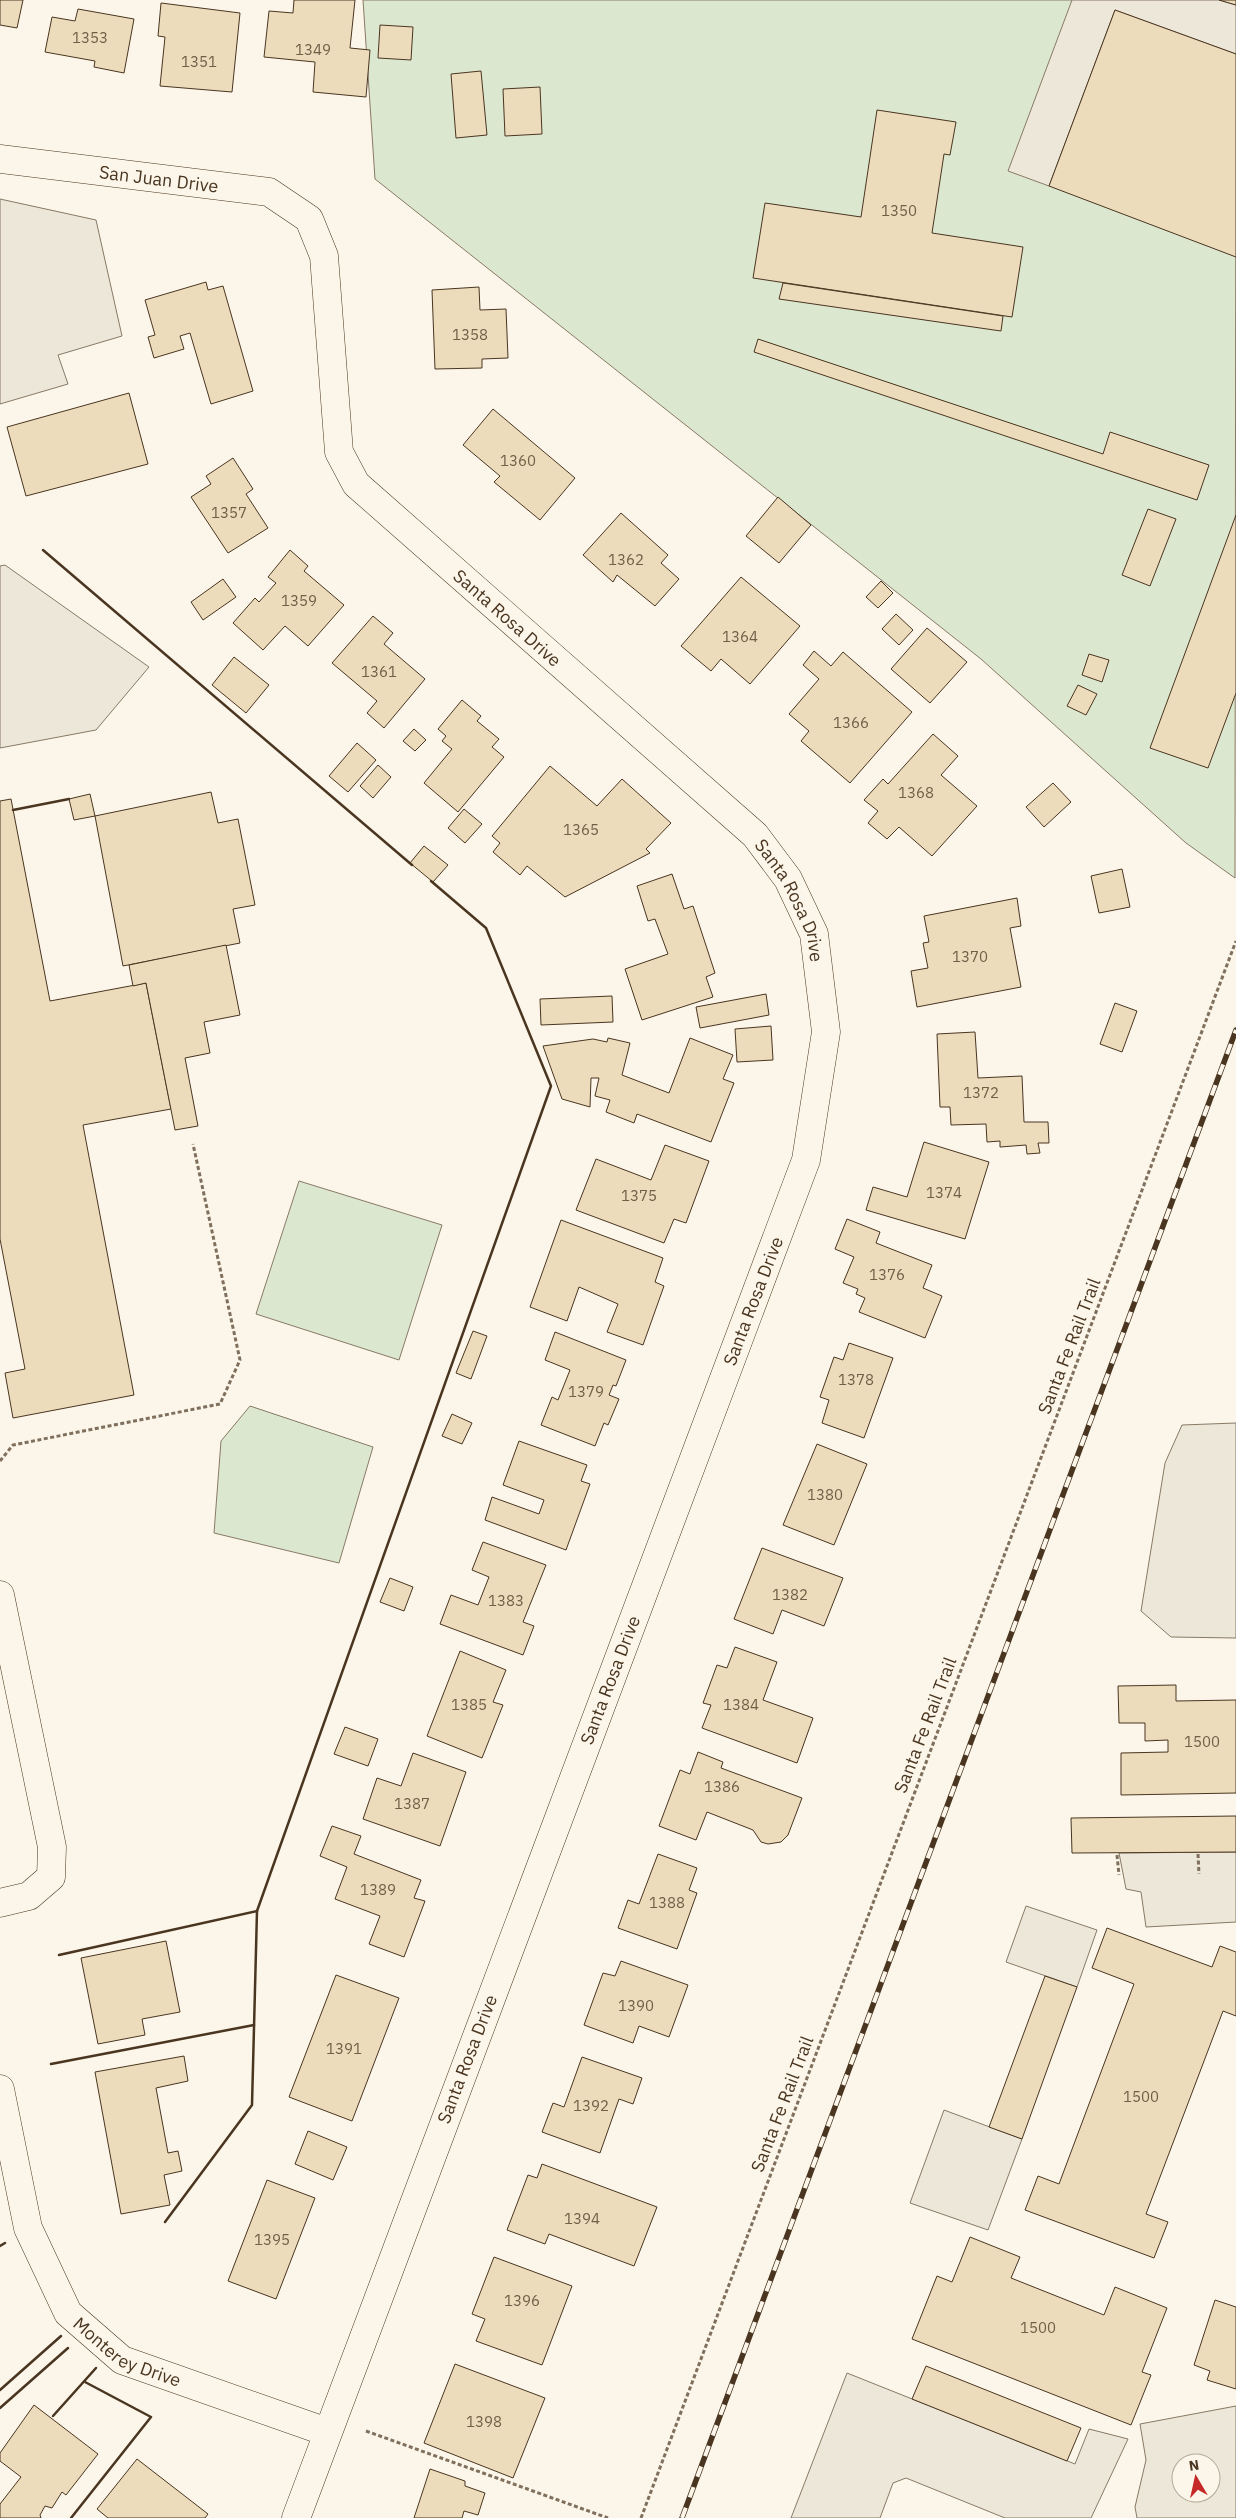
<svg xmlns="http://www.w3.org/2000/svg" width="1236" height="2518" viewBox="0 0 1236 2518" font-family="'IBM Plex Sans',sans-serif">
<rect width="100%" height="100%" fill="#fbf6e9"/>
<g fill="#dce7d0" stroke="#887966">
<path d="M363,0H1236L1235,878L1186,843L981,659L375,179Z"/>
<path d="M299,1181L442,1225L399,1360L256,1314Z"/>
<path d="M250,1406L373,1447L339,1563L214,1533L221,1441Z"/>
</g>
<g fill="#ede7d9" stroke="#887966" fill-rule="evenodd">
<path d="M1072,0H1219L1236,5V54L1115,10L1049,186L1008,171Z"/>
<path d="M0,199L96,220L122,336L58,355L68,384L0,404Z"/>
<path d="M5,565L149,667L96,730L0,748V566Z"/>
<path d="M1236,1423V1638L1171,1637L1141,1611L1165,1463L1182,1425Z"/>
<path d="M1236,1852V1922L1146,1927L1141,1892L1126,1889L1119,1853Z"/>
<path d="M1026,1906L1097,1930L1077,1987L1006,1962Z"/>
<path d="M944,2110L1022,2139L988,2230L910,2203Z"/>
<path d="M847,2373L1075,2464L1089,2429L1128,2439L1091,2518H1005L906,2478L893,2483L880,2518H791Z"/>
<path d="M1236,2406V2518H1137L1135,2507L1146,2460L1140,2424ZM1181,2463H1211V2493H1181Z"/>
</g>
<g fill="#ecdcbc" stroke="#4a3520">
<path d="M0,0H23L17,28L0,25Z"/>
<path d="M294,0H355L350,48L370,50L366,97L313,92L315,62L264,57L269,11L293,13Z"/>
<path d="M1219,0H1236V5Z"/>
<path d="M161,3L240,13L232,92L160,86L165,37L158,36Z"/>
<path d="M78,9L134,19L124,73L94,67L95,61L45,52L52,17L75,21Z"/>
<path d="M1115,10L1236,54V257L1049,186Z"/>
<path d="M380,25L413,27L411,60L378,58Z"/>
<path d="M481,71L487,135L456,138L451,74Z"/>
<path d="M540,87L542,134L505,136L503,89Z"/>
<path d="M877,110L956,122L950,155L944,154L932,233L1023,247L1012,317L753,278L765,203L861,217Z"/>
<path d="M206,282L208,290L223,286L253,391L211,404L190,333L180,336L184,349L154,358L148,337L155,335L145,300Z"/>
<path d="M783,283L1003,316L1001,331L779,299Z"/>
<path d="M479,287L480,310L506,309L508,358L482,359V368L435,369L432,290Z"/>
<path d="M758,339L1103,454L1110,432L1209,465L1197,500L754,352Z"/>
<path d="M129,393L148,464L26,496L7,427Z"/>
<path d="M493,409L575,478L540,520L494,482L500,476L463,445Z"/>
<path d="M233,458L253,489L246,494L268,528L228,553L191,497L211,484L206,476Z"/>
<path d="M778,497L811,525L779,563L746,536Z"/>
<path d="M1148,509L1176,519L1150,586L1122,575Z"/>
<path d="M621,513L668,555L661,563L679,579L655,606L617,575L613,582L583,555Z"/>
<path d="M1236,515V693L1208,768L1150,748Z"/>
<path d="M290,550L308,566L304,571L344,605L308,646L285,626L263,650L233,623L255,598L259,602L276,583L268,577Z"/>
<path d="M741,577L800,626L750,684L721,659L711,671L681,646Z"/>
<path d="M223,579L236,597L203,620L191,602Z"/>
<path d="M881,581L893,593L878,608L866,597Z"/>
<path d="M896,614L913,630L899,645L882,629Z"/>
<path d="M373,616L393,633L384,644L425,679L384,728L367,713L377,701L332,663Z"/>
<path d="M927,628L967,662L930,703L891,669Z"/>
<path d="M814,651L831,666L843,652L912,712L850,783L801,741L809,731L789,714L819,679L803,665Z"/>
<path d="M1089,654L1109,660L1102,682L1082,675Z"/>
<path d="M234,657L269,685L246,713L212,685Z"/>
<path d="M1078,685L1097,694L1086,715L1067,706Z"/>
<path d="M462,700L481,716L477,721L499,739L492,747L504,757L458,812L424,783L452,749L442,741L446,736L438,729Z"/>
<path d="M414,729L426,740L415,751L403,741Z"/>
<path d="M933,734L958,756L941,775L977,806L932,856L899,827L887,839L868,823L878,811L864,800L883,779L888,784Z"/>
<path d="M357,743L376,760L348,792L329,776Z"/>
<path d="M378,765L391,777L373,798L360,786Z"/>
<path d="M550,766L597,806L622,779L671,823L646,849L650,853L565,897L527,866L520,875L493,852L500,843L492,836Z"/>
<path d="M1053,783L1071,802L1044,827L1026,807Z"/>
<path d="M211,792L218,823L238,819L255,905L233,909L240,943L123,966L95,816Z"/>
<path d="M90,794L95,816L74,820L69,799Z"/>
<path d="M11,799L50,1001L146,983L171,1109L83,1125L134,1395L13,1418L5,1373L25,1369L0,1239V801Z"/>
<path d="M464,809L482,824L465,843L448,828Z"/>
<path d="M424,846L448,865L433,882L410,863Z"/>
<path d="M1122,869L1130,907L1099,913L1091,876Z"/>
<path d="M672,874L684,909L693,906L715,973L706,977L713,997L642,1020L625,969L668,954L655,919L648,921L637,886Z"/>
<path d="M1017,898L1021,926L1010,928L1021,987L917,1007L911,971L928,968L923,943L929,942L924,916Z"/>
<path d="M226,945L240,1015L204,1022L210,1053L185,1058L198,1126L175,1130L146,983L133,986L129,965Z"/>
<path d="M766,994L769,1015L700,1028L696,1007Z"/>
<path d="M612,996L613,1022L541,1025L540,999Z"/>
<path d="M1115,1003L1137,1011L1122,1052L1100,1044Z"/>
<path d="M771,1026L773,1060L737,1062L735,1029Z"/>
<path d="M975,1032L978,1078L1022,1076L1024,1122H1048L1049,1143H1038L1040,1153L1027,1154L1026,1145L1000,1147V1141L987,1142L986,1124L951,1125L950,1107H940L937,1034Z"/>
<path d="M608,1038L630,1043L622,1075L669,1093L690,1038L733,1055L723,1079L734,1083L711,1142L637,1114L634,1123L606,1112L610,1100L595,1096L599,1078H591L590,1107L562,1099L543,1046L593,1039L607,1042Z"/>
<path d="M924,1142L989,1162L965,1239L866,1210L873,1187L907,1197Z"/>
<path d="M665,1145L709,1161L686,1223L674,1219L664,1243L576,1210L596,1159L651,1180Z"/>
<path d="M847,1219L880,1232L876,1243L932,1265L923,1288L942,1296L925,1338L859,1312L865,1298L856,1294L858,1289L843,1283L854,1257L835,1249Z"/>
<path d="M561,1220L663,1258L655,1282L664,1286L643,1345L607,1332L618,1304L579,1287L567,1321L530,1307Z"/>
<path d="M473,1331L487,1336L471,1379L456,1373Z"/>
<path d="M555,1332L626,1360L616,1386L613,1385L609,1395L619,1399L608,1425L604,1423L595,1446L541,1425L552,1397L558,1400L570,1370L545,1360Z"/>
<path d="M849,1343L893,1358L864,1438L822,1423L829,1400L820,1397L834,1357L843,1360Z"/>
<path d="M452,1414L472,1423L462,1444L442,1436Z"/>
<path d="M519,1441L587,1465L581,1481L590,1484L566,1550L485,1520L492,1497L539,1514L544,1500L503,1485Z"/>
<path d="M817,1444L867,1464L834,1545L783,1525Z"/>
<path d="M483,1542L546,1565L523,1622L534,1626L523,1655L440,1624L451,1595L478,1605L489,1577L472,1570Z"/>
<path d="M762,1548L843,1578L824,1626L782,1610L773,1634L734,1619Z"/>
<path d="M390,1578L413,1587L404,1611L380,1602Z"/>
<path d="M735,1647L777,1662L763,1700L813,1718L797,1763L702,1728L711,1705L703,1703L717,1665L727,1668Z"/>
<path d="M460,1651L506,1670L493,1702L503,1705L482,1758L427,1736Z"/>
<path d="M1176,1685V1701L1236,1700V1793L1121,1795V1753L1168,1752V1740L1145,1741V1723H1119L1118,1686Z"/>
<path d="M345,1727L378,1739L368,1766L334,1754Z"/>
<path d="M698,1752L723,1762L721,1768L802,1798L788,1835L781,1842L768,1844L761,1842L753,1830L707,1812L696,1840L659,1826L680,1770L690,1774Z"/>
<path d="M413,1753L466,1772L440,1846L363,1819L377,1778L401,1786Z"/>
<path d="M1236,1816V1852L1072,1853L1071,1818Z"/>
<path d="M332,1826L361,1836L354,1854L421,1880L414,1898L425,1901L404,1957L369,1944L380,1916L335,1899L347,1867L320,1856Z"/>
<path d="M658,1854L697,1868L689,1890L697,1893L677,1949L618,1928L628,1900L639,1904Z"/>
<path d="M1107,1928L1212,1967L1220,1946L1236,1952V2016L1223,2011L1146,2214L1168,2222L1154,2258L1025,2210L1038,2176L1059,2184L1134,1984L1092,1968Z"/>
<path d="M166,1941L180,2012L142,2019L145,2035L98,2044L81,1958Z"/>
<path d="M621,1961L688,1985L669,2037L639,2026L633,2043L584,2025L603,1973L615,1976Z"/>
<path d="M336,1975L399,1998L352,2121L289,2097Z"/>
<path d="M1045,1976L1077,1987L1022,2139L989,2127Z"/>
<path d="M184,2056L188,2081L156,2088L168,2153L178,2151L182,2171L164,2175L170,2205L121,2214L95,2072Z"/>
<path d="M582,2057L642,2078L633,2104L619,2099L600,2153L542,2132L553,2103L564,2107Z"/>
<path d="M308,2131L347,2147L333,2180L295,2164Z"/>
<path d="M542,2164L657,2207L634,2266L549,2234L545,2244L507,2230L528,2175L537,2178Z"/>
<path d="M267,2180L315,2198L276,2299L228,2281Z"/>
<path d="M970,2237L1020,2257L1011,2278L1104,2315L1115,2287L1167,2308L1142,2372L1151,2375L1131,2425L912,2339L937,2276L952,2282Z"/>
<path d="M494,2257L572,2286L542,2365L476,2341L485,2319L472,2314Z"/>
<path d="M1215,2300L1236,2307V2389L1207,2380L1210,2371L1194,2365Z"/>
<path d="M455,2364L545,2398L513,2478L424,2443Z"/>
<path d="M926,2366L1081,2428L1067,2461L912,2399Z"/>
<path d="M34,2405L98,2454L66,2495L62,2492L52,2508L45,2506L40,2515L41,2518H0V2504L21,2477L0,2461V2453Z"/>
<path d="M137,2459L208,2514L205,2518H108L97,2509Z"/>
<path d="M430,2469L465,2481V2486L485,2493L478,2515L464,2511L462,2518H414Z"/>
</g>
<g fill="none" stroke-linecap="round" stroke-linejoin="round">
<g stroke="#4a3520" stroke-width="29">
<g id="minor">
<path id="s1" d="M0,159L269,192L309,219L324,256L339,452L356,484L755,835L788,879L814,934L826,1032L806,1160L296,2518"/>
<path d="M0,1595L52,1847L51,1877L29,1896L0,1903"/>
<path id="s2" d="M0,2089L28,2228L68,2313L122,2360L327,2432"/>
</g>
</g>
<g stroke="#7f6f5c" stroke-width="3" stroke-dasharray="4 2.5" stroke-linecap="butt">
<path d="M0,1461L13,1445L220,1404L240,1360L193,1144"/>
<path d="M1198,1854L1199,1874"/>
<path d="M1117,1855L1119,1875"/>
<path d="M366,2431L608,2518"/>
<path d="M641,2518L1236,941"/>
</g>
<use href="#minor" stroke="#fbf6e9" stroke-width="28"/>
<g stroke="#4a3520" stroke-width="5.5">
<path id="rail" d="M682,2518L1236,1030"/>
</g>
<use href="#rail" stroke="#fbf6e9" stroke-width="4" stroke-dasharray="11" stroke-linecap="butt"/>
<g stroke="#4a3520" stroke-width="2.5">
<path d="M43,550L412,865"/>
<path d="M13,810L69,799"/>
<path d="M59,1955L257,1911"/>
<path d="M51,2064L254,2025"/>
<path d="M165,2222L252,2105L257,1911L551,1086L486,928L431,881"/>
<path d="M0,2246L5,2243"/>
<path d="M0,2390L61,2336"/>
<path d="M0,2408L68,2348"/>
<path d="M53,2416L96,2368"/>
<path d="M71,2518L151,2417L85,2382"/>
</g>
</g>
<g text-anchor="middle" dominant-baseline="central" stroke-width="4" stroke-linejoin="round" paint-order="stroke">
<g font-size="15" fill="#725f47">
<text x="90" y="37">1353</text>
<text x="313" y="49">1349</text>
<text x="199" y="61">1351</text>
<text x="899" y="210">1350</text>
<text x="470" y="334">1358</text>
<text x="518" y="460">1360</text>
<text x="229" y="512">1357</text>
<text x="626" y="559">1362</text>
<text x="299" y="600">1359</text>
<text x="740" y="636">1364</text>
<text x="379" y="671">1361</text>
<text x="851" y="722">1366</text>
<text x="916" y="792">1368</text>
<text x="581" y="829">1365</text>
<text x="970" y="956">1370</text>
<text x="981" y="1092">1372</text>
<text x="944" y="1192">1374</text>
<text x="639" y="1195">1375</text>
<text x="887" y="1274">1376</text>
<text x="856" y="1379">1378</text>
<text x="586" y="1391">1379</text>
<text x="825" y="1494">1380</text>
<text x="790" y="1594">1382</text>
<text x="506" y="1600">1383</text>
<text x="469" y="1704">1385</text>
<text x="741" y="1704">1384</text>
<text x="1202" y="1741">1500</text>
<text x="722" y="1786">1386</text>
<text x="412" y="1803">1387</text>
<text x="378" y="1889">1389</text>
<text x="667" y="1902">1388</text>
<text x="636" y="2005">1390</text>
<text x="344" y="2048">1391</text>
<text x="1141" y="2096">1500</text>
<text x="591" y="2105">1392</text>
<text x="582" y="2218">1394</text>
<text x="272" y="2239">1395</text>
<text x="522" y="2300">1396</text>
<text x="1038" y="2327">1500</text>
<text x="484" y="2421">1398</text>
</g>
<g font-size="18" fill="#4a3520" stroke="#fbf6e9">
<text stroke="none"><textPath href="#s1" startOffset="160">San Juan Drive</textPath></text>
<text stroke="none"><textPath href="#s1" startOffset="794">Santa Rosa Drive</textPath></text>
<text stroke="none"><textPath href="#s1" startOffset="1199">Santa Rosa Drive</textPath></text>
<text transform="translate(753 1301) rotate(-69)">Santa Rosa Drive</text>
<text transform="translate(1069 1346) rotate(-69)">Santa Fe Rail Trail</text>
<text transform="translate(610 1680) rotate(-69)">Santa Rosa Drive</text>
<text transform="translate(925 1725) rotate(-69)">Santa Fe Rail Trail</text>
<text transform="translate(467 2059) rotate(-69)">Santa Rosa Drive</text>
<text transform="translate(782 2104) rotate(-69)">Santa Fe Rail Trail</text>
<text stroke="none"><textPath href="#s2" startOffset="308">Monterey Drive</textPath></text>
</g>
</g>
<g transform="translate(1196 2478) rotate(351)"><circle r="24" fill="#fbf6e9" stroke="#b4a999"/>
<path d="M0-4L9 19L0 12L-9 19Z" fill="#c62828"/>
<text y="-8" font-size="14" font-weight="bold" text-anchor="middle" fill="#4a3520">N</text>
</g>
</svg>
